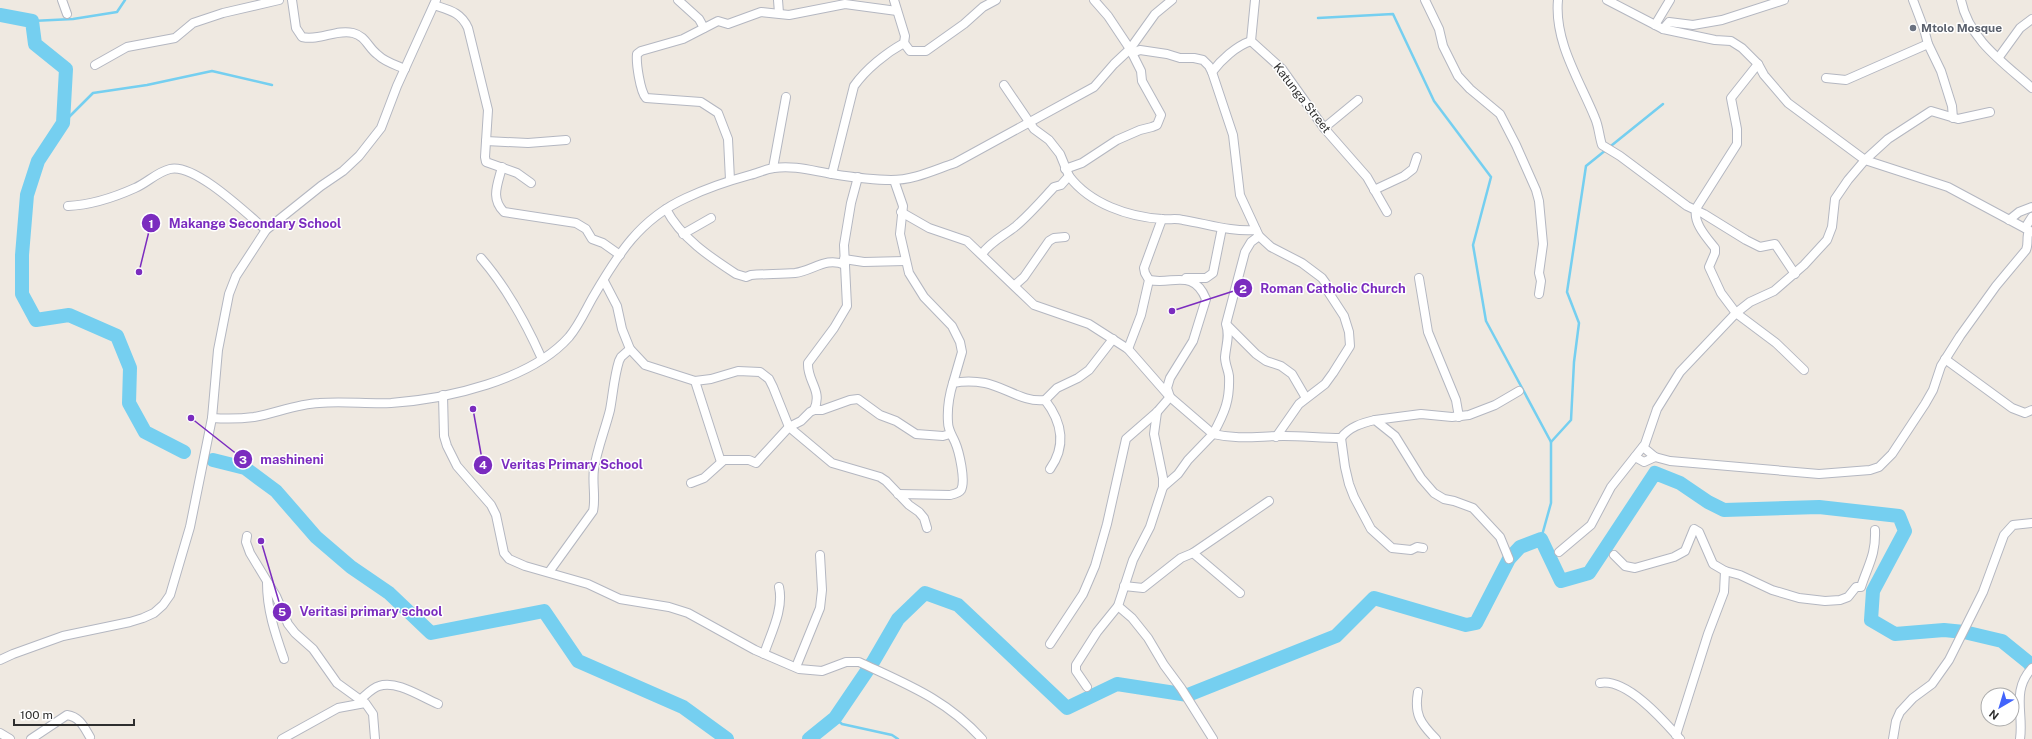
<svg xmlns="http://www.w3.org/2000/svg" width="2032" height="739" viewBox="0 0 2032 739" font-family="'Public Sans',sans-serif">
<rect width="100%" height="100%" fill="#efe9e1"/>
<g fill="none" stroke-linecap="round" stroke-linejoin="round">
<g stroke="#75cff0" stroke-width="2.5">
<path d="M1318,18L1393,14L1434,101L1491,177L1473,245L1486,321L1551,442V503L1541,539"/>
<path d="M32,21L73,19L117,12L125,0"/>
<path d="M63,123L93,93L147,85L212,71L272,85"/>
<path d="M1551,442L1571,420L1574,362L1579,323L1567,292L1586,166L1663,104"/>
<path d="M835,718L842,724L892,735L898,739"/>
</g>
<g stroke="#75cff0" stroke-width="14">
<path d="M0,15L32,21L35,44L66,69L63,123L38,161L27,195L22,255V294L36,320L69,315L117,336L130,368L129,403L145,432L184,452"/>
<path d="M213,460L245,468L276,491L316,537L351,567L389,593L431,633L544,611L578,661L683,707L727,739"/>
<path d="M809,739L835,718L873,662L898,619L925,593L958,605L1067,708L1117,684L1188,695L1336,636L1374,598L1466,625L1476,623L1509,559L1520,547L1541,539L1561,581L1589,573L1655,473L1680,483L1708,502L1724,510L1819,507L1899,516L1905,531L1873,591L1871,620L1895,634L1944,630L1964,632L2002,641L2028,662L2032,667"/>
</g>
<g stroke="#b4b7c1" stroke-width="10">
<g id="street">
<path d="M62,0L67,14"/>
<path d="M292,0L296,28L302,37C320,41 336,29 353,33C366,36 368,48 378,55C385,62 396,65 405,69"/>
<path d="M678,0L699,19L704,28"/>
<path d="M778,0L779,13"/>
<path d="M1255,0L1251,41L1282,69L1324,128L1367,177L1387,212"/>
<path d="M1425,0L1439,29L1443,46L1458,76L1470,89L1500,114L1516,145L1536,190L1539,201L1543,244L1539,273L1541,281L1539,294"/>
<path d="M1558,0C1554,42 1580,81 1595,118C1599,127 1599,136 1602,145L1620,156L1687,206L1704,214L1746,240L1760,247L1775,244L1795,274"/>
<path d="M1607,0L1663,29L1715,40L1731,41L1742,48L1758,64L1764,75L1788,103L1865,160L1948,187L2032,232"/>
<path d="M1913,0L1924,29L1928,44L1941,71L1952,106L1953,118"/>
<path d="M1961,0C1969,40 2004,63 2032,88"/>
<path d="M434,5C449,10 461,12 468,28L488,110L485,157L486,162L517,173L531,183"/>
<path d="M1655,25L1670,0"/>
<path d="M1663,29L1669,22L1693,25L1722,20L1784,0"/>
<path d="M904,43L910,51H926L964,24L983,7L996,0"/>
<path d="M1132,53L1140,50L1167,54L1180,58H1194L1203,60L1209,66L1212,72C1221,60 1236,46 1251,41"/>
<path d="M1999,57L2020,28L2032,19"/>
<path d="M1758,64L1731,98L1737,129V144L1697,207C1691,221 1707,238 1715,248V253L1709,267L1721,293L1736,313L1776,343L1804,370"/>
<path d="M95,65L127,47L175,38L193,23L223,13L279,0"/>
<path d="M1212,72L1233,135L1240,195L1259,236L1271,247L1302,263L1322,278L1327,285L1329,293L1344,316L1349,332L1350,346L1333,373L1325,384L1299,404L1276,437"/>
<path d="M1826,78L1846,80L1928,44"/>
<path d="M1324,128L1358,100"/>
<path d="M486,141L528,143L566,140"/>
<path d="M502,167C498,184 490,198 504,212L576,223L586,229L592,239L603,243L620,255"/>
<path d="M773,168L786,97"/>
<path d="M1065,169L1082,163L1117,140L1140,130L1152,127L1157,125L1161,115L1142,81L1141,71L1130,49L1108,16L1094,0"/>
<path d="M832,174L854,86C866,69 886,53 904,43L905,36L894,0"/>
<path d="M1069,176C1090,204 1129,217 1162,219C1169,220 1176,218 1183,220C1208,224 1231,232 1256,230"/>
<path d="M730,180L728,139L718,113L701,102L646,98C640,91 636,63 637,54L641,51L683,39L718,21L728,24L761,12L789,15L845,4L897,11"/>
<path d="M894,180L903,206L900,234L909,273L924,297L952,326L960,342L962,352L953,383"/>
<path d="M1374,190L1404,176L1413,169L1417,157"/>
<path d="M68,206C90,205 115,197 135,188C147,183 157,172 170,169C195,163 247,214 266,230"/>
<path d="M666,209C681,238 710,257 736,274L746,277L751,275C765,274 781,274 795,273C813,271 826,256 845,265"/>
<path d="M901,212L929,228L967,241L1034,305L1089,324L1128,349L1170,397L1213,434L1188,460L1178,474L1163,487L1150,527L1133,560L1118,606L1097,632L1076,665V671L1087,687"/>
<path d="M2009,220L2019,212L2032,207"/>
<path d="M2025,228L2032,217"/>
<path d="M683,234L711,218"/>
<path d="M1259,236L1251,242L1245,252L1226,324C1230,336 1226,345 1225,357C1225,364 1228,369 1229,376C1230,400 1225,412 1213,434C1239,440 1259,436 1284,436C1303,436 1322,438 1341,438L1345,467L1349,484L1354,497L1371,529L1392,548L1411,550L1417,547L1423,548"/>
<path d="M982,254C990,242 1005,235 1016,226C1030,214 1042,200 1054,187L1061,185L1069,176L1060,154L1049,140L1034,129L1004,85"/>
<path d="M481,258C507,288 526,323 542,359"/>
<path d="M844,259L864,262L905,261"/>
<path d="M1186,278H1206L1213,273L1222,228"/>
<path d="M1419,278L1428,332L1456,400L1459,417"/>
<path d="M604,281L617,306L622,329L630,349L645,365L695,381L711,379L738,371L760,372L769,379L773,387L789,427L832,463L880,477L886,481L909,505L919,512L924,518L927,528"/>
<path d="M1015,285L1024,277L1049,241L1054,238L1065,237"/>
<path d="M1227,325L1256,354L1266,361L1281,366L1292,374L1306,398"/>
<path d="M1128,349L1141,315L1149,280L1145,273L1144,268L1162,219"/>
<path d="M1945,359L2012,408L2025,413L2032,410"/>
<path d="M695,381L721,462"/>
<path d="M443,395L444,436L447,446L457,466L491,505L496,515L504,553L509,559L525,566L588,584L620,599L669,607L688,613L755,650L799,669L822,671L846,662H859C906,684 946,699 982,739"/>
<path d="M1045,400C1062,422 1067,445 1050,469"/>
<path d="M814,410C823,390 807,382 808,363L834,328L847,306L844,245L851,203L858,177"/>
<path d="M1157,412L1154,434L1163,478V487"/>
<path d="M212,418C226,419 239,419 254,417C276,413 297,404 319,403C343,401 367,404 391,403C447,399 531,380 569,337C579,325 585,311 593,297C618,254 640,219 686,198C707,188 728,181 750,175C758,173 766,169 774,168C794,165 813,171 832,174C851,177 872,180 891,180C914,180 934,170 955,163L1094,87L1114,64L1130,49L1155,14L1172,0"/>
<path d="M1375,420L1421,414L1452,417L1469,415L1495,405L1519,391"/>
<path d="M1341,438C1349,427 1362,423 1375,420L1395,436L1421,478L1434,493L1444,499L1454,501L1473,508L1500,537L1509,559"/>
<path d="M1643,447L1655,457L1670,461L1819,474L1870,470L1879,467L1892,454L1925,404L1933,390L1941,366L1960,336L1996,286L2026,250C2029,243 2026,237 2029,231"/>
<path d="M1635,457L1644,462L1655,457"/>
<path d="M691,483L704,478L724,460H749L756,463L789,427L801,421L810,412L814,410H822L850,400L858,399L880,415L896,421L916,434L943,436L950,434"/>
<path d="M898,494L950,495C954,494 959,493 961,490C966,481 959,451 955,442C952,435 948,430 948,422C947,408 949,396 953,383C963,381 974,381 985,383C1005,387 1024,403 1045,400L1057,388L1078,378L1089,370L1113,339"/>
<path d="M247,536L246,542L250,553L276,596L288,624L295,633L313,649L337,683L366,704L373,714L375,739"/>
<path d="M1559,552L1591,525L1611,487L1645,444L1657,409L1680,372L1736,313L1750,302L1774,291L1804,265L1827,240L1832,227L1835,199L1848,180L1865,160L1888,139L1931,111L1958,119L1990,112"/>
<path d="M1193,553L1240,593"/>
<path d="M1614,555L1625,566L1635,568L1674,557L1685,551L1694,529L1699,532L1713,564L1725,571L1740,575L1772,590L1799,598L1825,601L1840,600L1848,597L1856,587H1861C1868,565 1876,555 1875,530"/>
<path d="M549,572L593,511C596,498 592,483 594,469C597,449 605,430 610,410C613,394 614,377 619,361L621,357L630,349"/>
<path d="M267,583C267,610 275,633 284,659"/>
<path d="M1124,586L1143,588L1181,558L1193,553L1269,501"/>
<path d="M1118,606L1132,618L1148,638L1164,665L1181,688L1213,739"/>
<path d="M1050,644L1083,594L1095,566L1107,524L1126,439L1157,412L1170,397L1167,388L1170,378L1193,341L1206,299C1193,268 1173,285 1149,280"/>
<path d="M764,654C771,633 784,609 779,587"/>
<path d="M0,660L13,654L63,636L130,622L143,618L154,613L163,605L170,595L190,527L212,418L218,350L229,294L236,276L266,230L321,186L343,171L359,156L381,128L397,86L436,0"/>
<path d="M796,667L820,608L822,590L820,555"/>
<path d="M1600,683C1627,678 1664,721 1680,739"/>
<path d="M1418,692C1414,714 1420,723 1436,739"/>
<path d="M361,699C366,695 372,688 379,686C397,680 421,697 438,704"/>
<path d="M0,733L10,739"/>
<path d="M1676,735L1708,634L1724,592L1725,571"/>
<path d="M31,739L67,715C80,717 84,727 90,737"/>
<path d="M282,739L338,708L365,703"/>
<path d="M1893,739L1896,721L1900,712L1913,698L1932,684L1949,660L1983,592L2004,535L2013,525L2032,523"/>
<path d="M2020,739C2024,713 2011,691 2032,668"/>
</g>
</g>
<use href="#street" stroke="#fff" stroke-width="8"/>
</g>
<circle fill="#6b7280" stroke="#fff" stroke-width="1.5" cx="1913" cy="28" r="4"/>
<g text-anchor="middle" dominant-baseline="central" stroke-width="3" stroke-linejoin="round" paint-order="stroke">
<g font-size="12" font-weight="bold" fill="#5b616d" stroke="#fff" text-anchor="start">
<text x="1921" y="28">Mtolo Mosque</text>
</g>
<g font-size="12" fill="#2e2e2e" stroke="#fff">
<text transform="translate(1302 98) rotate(52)">Katunga Street</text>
</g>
</g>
<path fill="none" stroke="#7b2cbf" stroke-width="1.5" d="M139 272L151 223M1172 311L1243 288M191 418L243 459M473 409L483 465M261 541L282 612"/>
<g fill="#7b2cbf" stroke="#fff" stroke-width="1.5">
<circle cx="139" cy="272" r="4"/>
<circle cx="1172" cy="311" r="4"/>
<circle cx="191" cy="418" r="4"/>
<circle cx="473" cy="409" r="4"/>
<circle cx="261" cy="541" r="4"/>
<circle cx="151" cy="223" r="10"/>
<circle cx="1243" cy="288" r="10"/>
<circle cx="243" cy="459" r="10"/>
<circle cx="483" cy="465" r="10"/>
<circle cx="282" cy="612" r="10"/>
</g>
<g font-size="12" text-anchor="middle" font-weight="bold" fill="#fff">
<text x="151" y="228">1</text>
<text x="1243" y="293">2</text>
<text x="243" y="464">3</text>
<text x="483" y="469">4</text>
<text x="282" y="616">5</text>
</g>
<g font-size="13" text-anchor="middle" font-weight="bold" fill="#7b2cbf" stroke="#fff" stroke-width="3" stroke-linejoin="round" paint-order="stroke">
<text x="255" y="228">Makange Secondary School</text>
<text x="1333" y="293">Roman Catholic Church</text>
<text x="292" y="464">mashineni</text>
<text x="572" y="469">Veritas Primary School</text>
<text x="371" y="616">Veritasi primary school</text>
</g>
<g transform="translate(2000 707) rotate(218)"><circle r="19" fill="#ffffff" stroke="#ababab"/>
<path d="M0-3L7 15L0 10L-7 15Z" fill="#4264fb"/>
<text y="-6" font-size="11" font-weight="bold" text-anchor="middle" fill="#2e2e2e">N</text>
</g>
<path d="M14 719v6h120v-6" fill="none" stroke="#2e2e2e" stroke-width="2"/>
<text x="20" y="719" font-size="12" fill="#2e2e2e" stroke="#ffffff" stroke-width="3" paint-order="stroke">100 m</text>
</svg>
